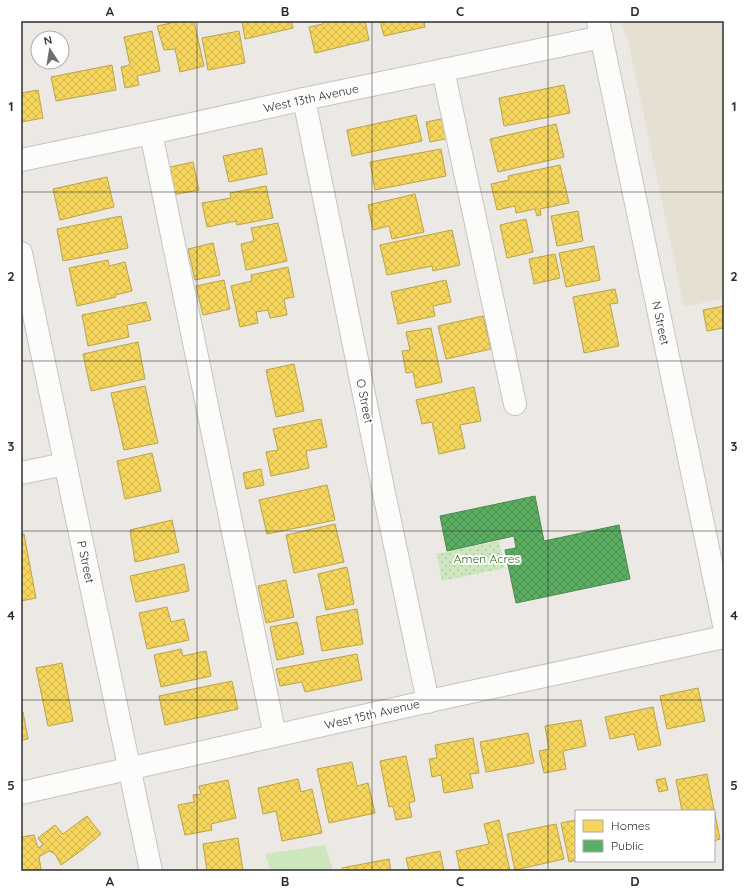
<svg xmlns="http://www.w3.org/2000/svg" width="745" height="892" viewBox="0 0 745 892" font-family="Quicksand,sans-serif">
<defs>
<pattern id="garden-dots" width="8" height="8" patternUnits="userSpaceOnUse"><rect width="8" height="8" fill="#cee6be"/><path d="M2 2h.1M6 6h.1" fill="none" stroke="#b1c6a4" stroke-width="1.8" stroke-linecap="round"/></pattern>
<pattern id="homes-cross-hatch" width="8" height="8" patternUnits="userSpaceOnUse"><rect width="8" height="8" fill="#f6d55c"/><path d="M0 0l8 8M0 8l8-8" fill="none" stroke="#d3b750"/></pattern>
<pattern id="public-cross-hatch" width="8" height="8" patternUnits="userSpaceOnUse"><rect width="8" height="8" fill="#5aae61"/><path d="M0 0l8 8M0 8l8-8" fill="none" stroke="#4b8e50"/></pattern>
</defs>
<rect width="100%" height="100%" fill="#ece8e4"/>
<path fill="#e6e0d3" d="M620,21H724V298L684,307L628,40Z"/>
<path fill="#cee6be" d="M325,845L333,871H271L265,854Z"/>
<path fill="url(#garden-dots)" d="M499,541L505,568L442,581L437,554Z"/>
<g fill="url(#homes-cross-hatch)" stroke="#baa34e">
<path d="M180,21H194L204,66L180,72L175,49L164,50L157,26Z"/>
<path d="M242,21H291L293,28L245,39Z"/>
<path d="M323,21H365L369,40L315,53L309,27L323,24Z"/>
<path d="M380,21H424L425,27L384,36Z"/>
<path d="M152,31L160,71L137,76L139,85L125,88L121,67L130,65L124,37Z"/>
<path d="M239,31L245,63L208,70L202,38Z"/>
<path d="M112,65L116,90L56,101L51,77Z"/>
<path d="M564,85L570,113L504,126L499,98Z"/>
<path d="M38,90L43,118L21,122V93Z"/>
<path d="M416,115L422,141L352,156L347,130Z"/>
<path d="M446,118L450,138L430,142L426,122Z"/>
<path d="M556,124L564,157L498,172L490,139Z"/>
<path d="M262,148L267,174L229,182L223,156Z"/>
<path d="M441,149L446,176L375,190L370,162Z"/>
<path d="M193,162L199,190L172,195L166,168Z"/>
<path d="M560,165L569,203L540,209L541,215L537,216L535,209L516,213L515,206L497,210L491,184L509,180L508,176Z"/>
<path d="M107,177L114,207L60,220L53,189Z"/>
<path d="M266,186L273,218L237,225L236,221L207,227L202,203L231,198L230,193Z"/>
<path d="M415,194L424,232L392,239L389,226L373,230L368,205Z"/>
<path d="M578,211L583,241L557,246L551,216Z"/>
<path d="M121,216L128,248L63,261L57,229Z"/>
<path d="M526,219L533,252L507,258L500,225Z"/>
<path d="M278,223L287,261L246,270L241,244L254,241L251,228Z"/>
<path d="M452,230L460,265L433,271L432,266L387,275L380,245Z"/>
<path d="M213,243L220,275L195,280L188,249Z"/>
<path d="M594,246L600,280L566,287L559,253Z"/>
<path d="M555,254L560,278L534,284L529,259Z"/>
<path d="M108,260L109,266L125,262L132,291L115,295L116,297L77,306L69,268Z"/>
<path d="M288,267L294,297L284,299L287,315L270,318L268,310L256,312L258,323L240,327L231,286L252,281L251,275Z"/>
<path d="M224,280L230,309L203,315L196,286Z"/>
<path d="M446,280L451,302L433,306L435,316L398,324L391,292Z"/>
<path d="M615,289L618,303L610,304L619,346L584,353L573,297Z"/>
<path d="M146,302L151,320L127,325L129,337L88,346L82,315Z"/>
<path d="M724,306V332L723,328L707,331L703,310Z"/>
<path d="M483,316L491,349L446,359L438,326Z"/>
<path d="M431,328L442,382L416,388L413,372L406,373L402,351L410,350L406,332Z"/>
<path d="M138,342L145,379L91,391L83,354Z"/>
<path d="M294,364L304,411L276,417L266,370Z"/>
<path d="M145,386L158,443L124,450L111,393Z"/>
<path d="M474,387L481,421L460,425L465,448L439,454L432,422L422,424L416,400Z"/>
<path d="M321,419L327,447L306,451L309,468L271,476L266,452L278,450L273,429Z"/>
<path d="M152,453L161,491L125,499L117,461Z"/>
<path d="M261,469L264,485L246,489L243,473Z"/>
<path d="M327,485L335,520L267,534L259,500Z"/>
<path d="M172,520L179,552L135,562L130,530Z"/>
<path d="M335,524L344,562L294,573L286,535Z"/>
<path d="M21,534H24L36,598L21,601Z"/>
<path d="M184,564L189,591L136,602L130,576Z"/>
<path d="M347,567L354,604L326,610L318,574Z"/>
<path d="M286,580L294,617L266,623L258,586Z"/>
<path d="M167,607L171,622L184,619L189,640L147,649L139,613Z"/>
<path d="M357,609L363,644L322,651L316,617Z"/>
<path d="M297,622L304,654L277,660L270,627Z"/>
<path d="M181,649L183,656L206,651L211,676L161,687L154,655Z"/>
<path d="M357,654L362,680L305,692L302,682L280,686L276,669Z"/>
<path d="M62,663L73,721L48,726L36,668Z"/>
<path d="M232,681L238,709L165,725L159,696Z"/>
<path d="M698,688L705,721L667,729L660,696Z"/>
<path d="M653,707L661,745L638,750L634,734L610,739L605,717Z"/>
<path d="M21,712H23L28,739L21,740Z"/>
<path d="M581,720L586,746L563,751L566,769L544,773L539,751L549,749L545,726Z"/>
<path d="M528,733L534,763L486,772L480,742Z"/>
<path d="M473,738L479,773L470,774L473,788L444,793L441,775L432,777L429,759L437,758L435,745Z"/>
<path d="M406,756L415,801L409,803L412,817L396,820L393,806L389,807L380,761Z"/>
<path d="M352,762L357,786L368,783L375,813L329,823L317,769Z"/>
<path d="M707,774L720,839L714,841V811H682L676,780Z"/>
<path d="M665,778L668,790L659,792L656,780Z"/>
<path d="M298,779L301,792L312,789L322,833L282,841L276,811L263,814L258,788Z"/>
<path d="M228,780L236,818L211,824L212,830L185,835L178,805L194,802L193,795L201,794L199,786Z"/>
<path d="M87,816L101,834L82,850L61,865L55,854L49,851L39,857L41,869L33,871H21V837L34,835L38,848L43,845L38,838L55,825L63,834Z"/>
<path d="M499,820L510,871H492L491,870L488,871H460L456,851L489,844L484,824Z"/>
<path d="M576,820V860L569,862L561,823Z"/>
<path d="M556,824L564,859L515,870L507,834Z"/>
<path d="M238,838L243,871H207L203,844Z"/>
<path d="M440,851L444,871H409L406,858Z"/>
<path d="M389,859L391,871H343L342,868Z"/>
</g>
<path fill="url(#public-cross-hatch)" stroke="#4d8852" d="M535,496L544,541L619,525L630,579L516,603L505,550L516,548L514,536L447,551L440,516Z"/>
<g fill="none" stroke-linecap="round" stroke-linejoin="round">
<g stroke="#c5c4c5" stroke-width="24">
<g id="minor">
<path d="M598,21L724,625"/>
<path d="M443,70L515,404"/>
<path d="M304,99L385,498L428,702"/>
<path d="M151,133L275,736"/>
<path d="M21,160L151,133L304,99L602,37"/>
<path d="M21,253L151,871"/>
<path d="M21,473L65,464"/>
<path d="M21,793L443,698L724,637"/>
</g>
</g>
<use href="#minor" stroke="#fcfcfb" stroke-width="22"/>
</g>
<path fill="none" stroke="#2e2e2e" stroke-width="1" stroke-opacity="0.55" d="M197,21V871M372,21V871M548,21V871M21,192H724M21,361H724M21,531H724M21,700H724"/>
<g text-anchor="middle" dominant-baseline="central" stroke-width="4" stroke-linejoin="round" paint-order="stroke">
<g font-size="12" fill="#2e2e2e" stroke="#fff">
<text transform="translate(311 98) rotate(-12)">West 13th Avenue</text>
<text transform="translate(661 323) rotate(78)">N Street</text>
<text transform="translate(365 401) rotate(79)">O Street</text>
<text transform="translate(86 562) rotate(78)">P Street</text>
<text transform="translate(372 714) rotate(-13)">West 15th Avenue</text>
</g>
<g font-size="12" fill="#2c6e1b" stroke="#fff">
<text x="487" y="558">Amen Acres</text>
</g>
</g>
<rect width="745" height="892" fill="none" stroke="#ffffff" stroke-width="44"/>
<rect x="575" y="810" width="140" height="52" fill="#ffffff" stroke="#ababab"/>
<rect x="583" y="820" width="20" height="12" fill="#f6d55c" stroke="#ababab"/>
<text x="611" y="830" font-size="12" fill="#2e2e2e">Homes</text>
<rect x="583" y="840" width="20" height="12" fill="#5aae61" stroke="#ababab"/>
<text x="611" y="850" font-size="12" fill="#2e2e2e">Public</text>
<g transform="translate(50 50) rotate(348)"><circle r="19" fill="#ffffff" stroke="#ababab"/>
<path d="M0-3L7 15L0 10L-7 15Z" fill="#706f6e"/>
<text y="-6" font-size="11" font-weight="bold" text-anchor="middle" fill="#2e2e2e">N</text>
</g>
<rect x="22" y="22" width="701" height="848" fill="none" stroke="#2e2e2e" stroke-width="1.5"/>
<g font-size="13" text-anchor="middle" font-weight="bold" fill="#2e2e2e">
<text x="110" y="16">A</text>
<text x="285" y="16">B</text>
<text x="460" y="16">C</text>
<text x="635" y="16">D</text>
<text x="11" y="111">1</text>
<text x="734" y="111">1</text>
<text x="11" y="281">2</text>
<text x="734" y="281">2</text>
<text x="11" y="451">3</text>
<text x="734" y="451">3</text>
<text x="11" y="620">4</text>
<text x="734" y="620">4</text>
<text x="11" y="790">5</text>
<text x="734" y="790">5</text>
<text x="110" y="886">A</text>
<text x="285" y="886">B</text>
<text x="460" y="886">C</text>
<text x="635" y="886">D</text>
</g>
</svg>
